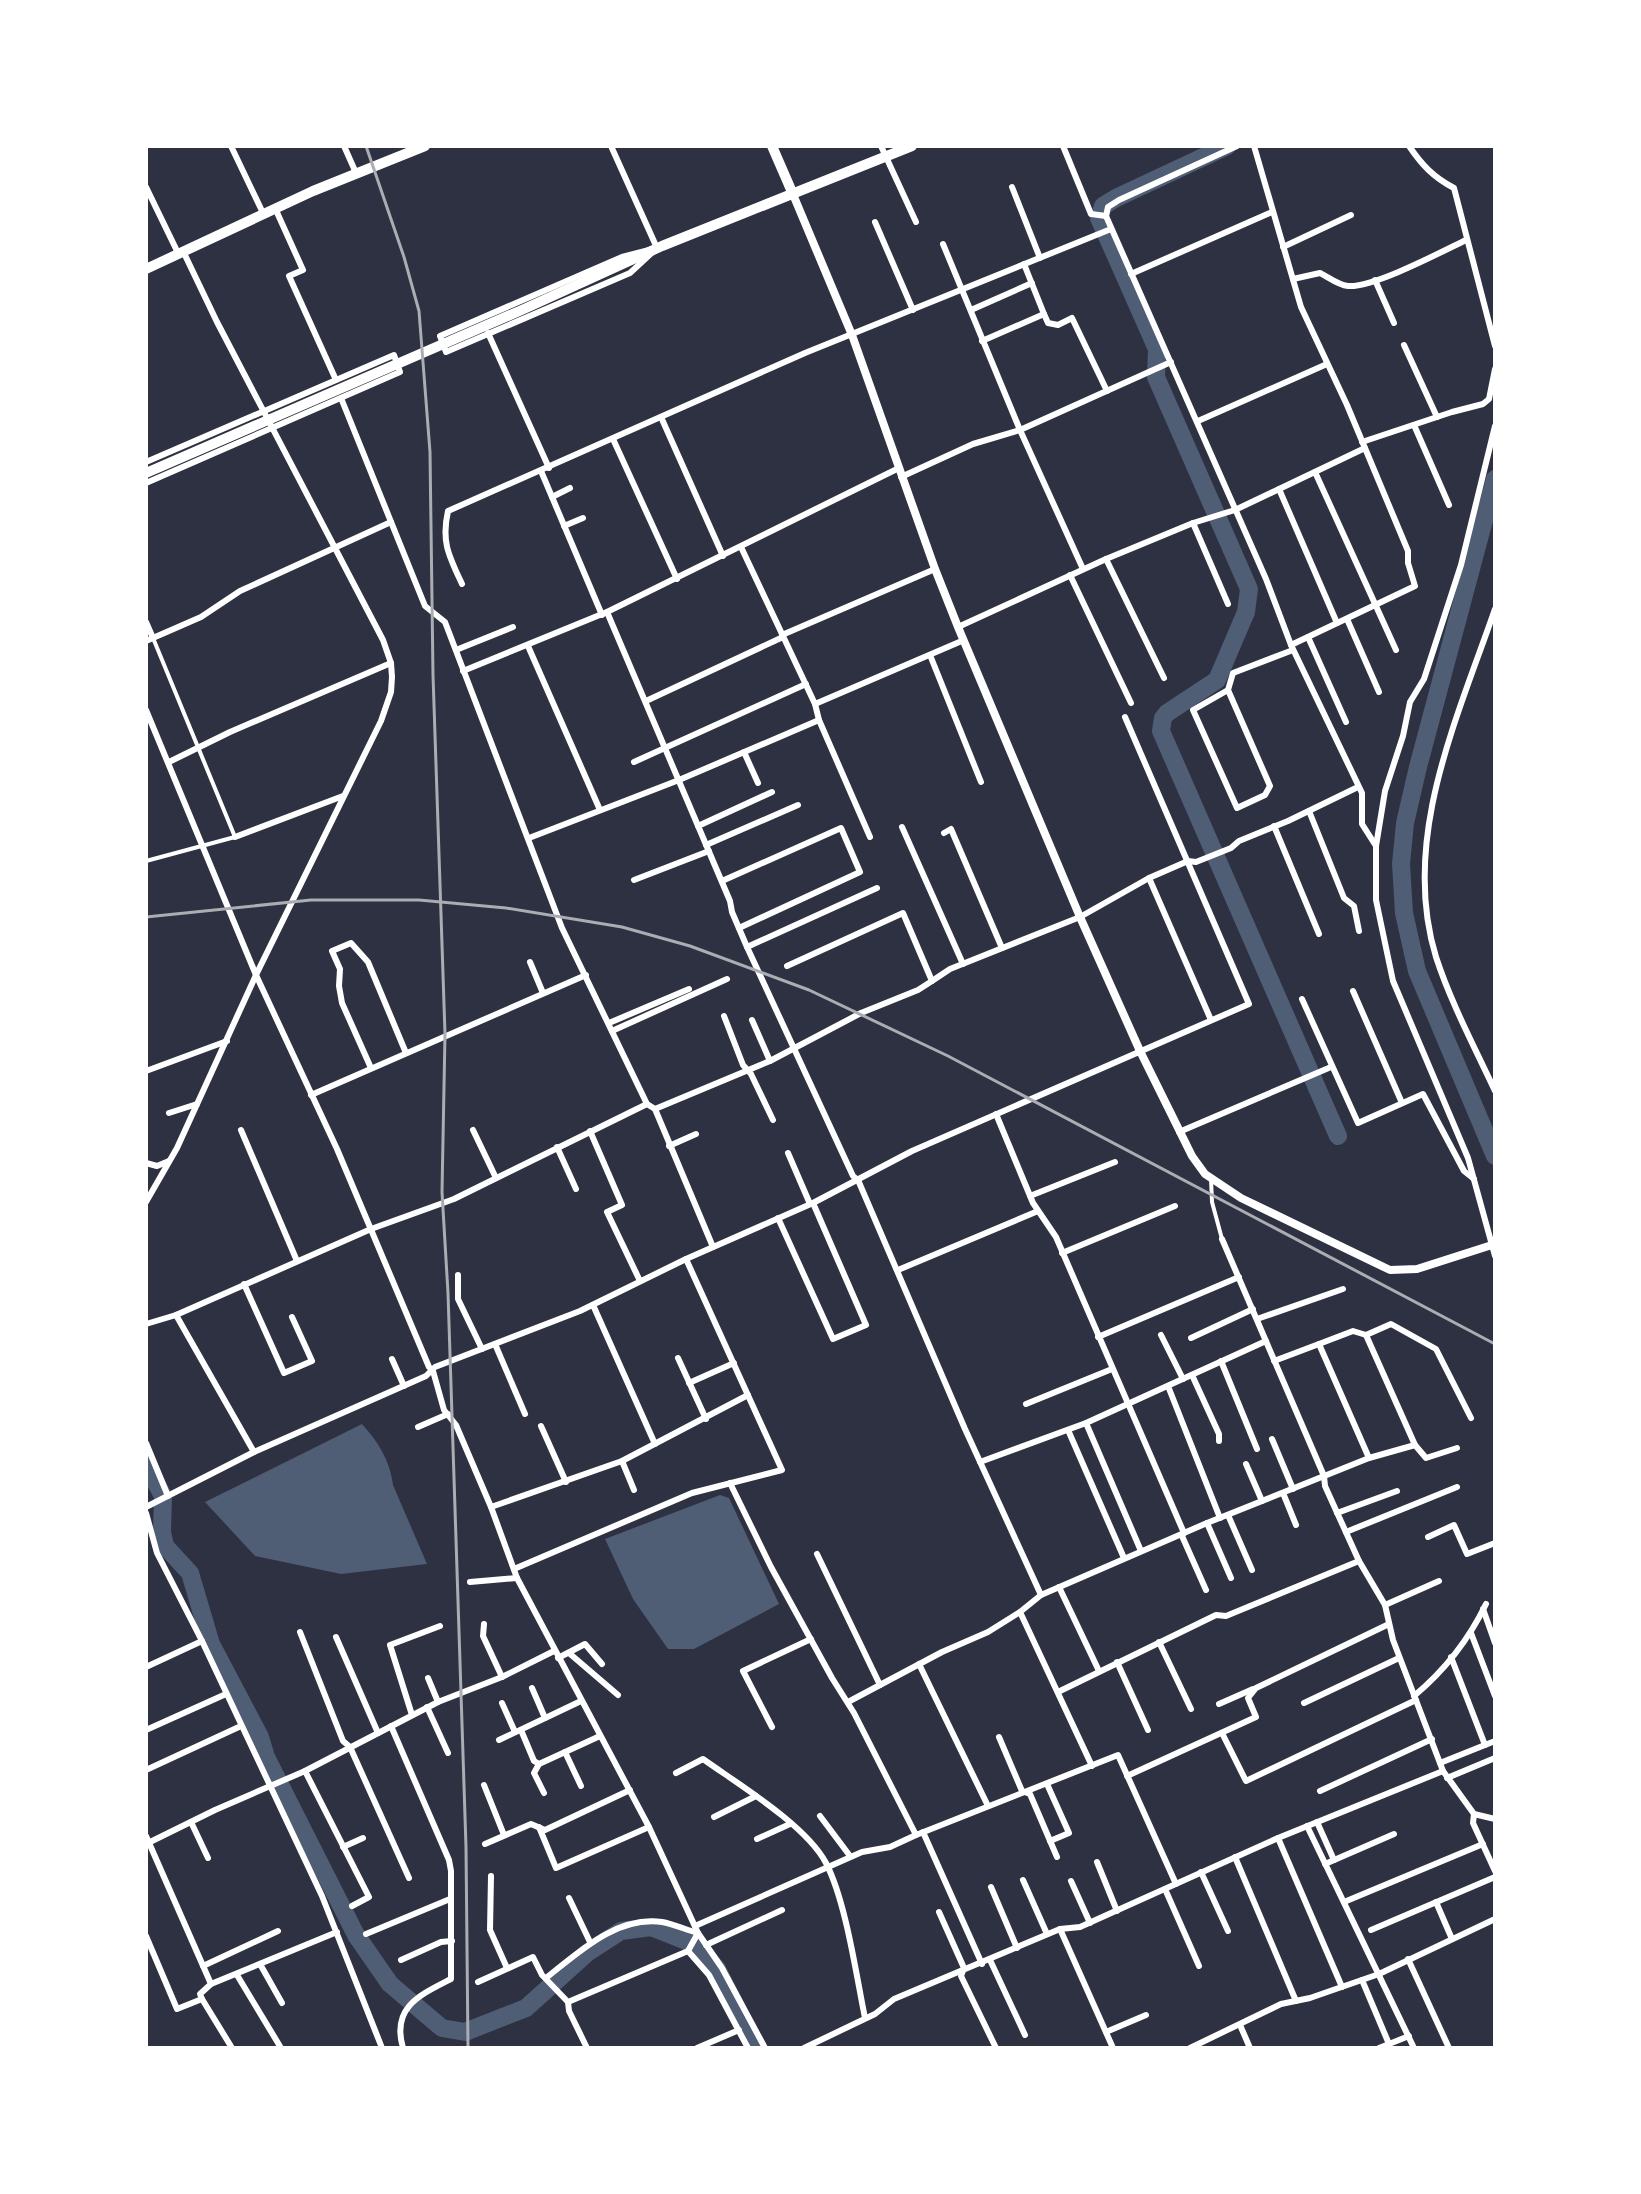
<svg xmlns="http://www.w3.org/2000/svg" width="1641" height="2194" viewBox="0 0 1641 2194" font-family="'Golos Text',sans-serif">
<rect width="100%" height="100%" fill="#2d3142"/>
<g fill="#4f5d75">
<path d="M362,1424C378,1442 390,1460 393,1485L427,1564L341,1574L255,1556L205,1502Z"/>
<path d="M720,1495L729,1498L779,1604L694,1649H668L633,1599L605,1539Z"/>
</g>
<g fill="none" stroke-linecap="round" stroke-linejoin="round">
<g stroke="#4f5d75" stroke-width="18">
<path d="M1227,146L1116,198L1103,206L1099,218L1157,349L1156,377L1249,589L1246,612L1217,680L1167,713L1163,718L1161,731L1338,1136"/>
<path d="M1495,479L1418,767L1405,823L1401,864L1404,913L1417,971L1495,1156"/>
<path d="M146,1464L163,1496L162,1532L165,1546L190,1573L211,1644L260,1737L266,1757L356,1935L390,1984L442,2028L465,2032L526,2008L587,1953L621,1931L651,1927L696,1945L717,1969L757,2048"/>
</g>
<g stroke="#fff" stroke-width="4">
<path d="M146,861L235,837L153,638"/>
<path d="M1211,1179L1212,1202L1222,1239"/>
</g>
<g stroke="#fff" stroke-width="6">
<path d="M231,146L263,213"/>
<path d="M344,146L356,173"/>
<path d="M611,146L657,248"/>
<path d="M881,146L916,222"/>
<path d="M1063,146L1091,214L1106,216"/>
<path d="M1237,146L1119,200L1108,207L1106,216L1266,579L1291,645L1362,793V824L1376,846"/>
<path d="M1254,146L1301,307L1347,405L1408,551V563L1415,586L1291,645"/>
<path d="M1409,146C1422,165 1433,177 1454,188L1495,346"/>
<path d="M146,187L178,253"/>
<path d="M1012,187L1040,258"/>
<path d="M275,208L303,270L289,276L336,380"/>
<path d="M875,222L913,310"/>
<path d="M943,244L1020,430L1083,569"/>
<path d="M1283,247L1351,215"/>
<path d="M657,248L630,273L446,352L440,336L622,257Z"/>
<path d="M1131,274L1272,212"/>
<path d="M1293,279L1320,273C1328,277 1338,285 1348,286C1373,288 1441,252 1466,240"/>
<path d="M1375,280L1394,323"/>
<path d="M971,310L1032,283"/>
<path d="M1044,314L1048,323L1058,325L1072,318L1107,391"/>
<path d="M488,333L549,468"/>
<path d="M982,341L1044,314L1024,264"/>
<path d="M1404,345L1437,417"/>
<path d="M341,398L425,606L445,622L562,928L647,1104L655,1109L713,1247"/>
<path d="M661,417L723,556"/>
<path d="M1198,421L1327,364"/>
<path d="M1414,425L1449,505"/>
<path d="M1495,426L1461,565L1424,679L1410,702L1403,736L1385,791L1376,846V900L1393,981L1468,1158L1495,1256"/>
<path d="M613,439L677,579"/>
<path d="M1362,442L1452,412L1483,404L1489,399L1495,369"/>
<path d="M146,462L394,355L400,372L146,483"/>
<path d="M541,471L602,615"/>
<path d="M1315,472L1396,650"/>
<path d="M901,477L973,444L1020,430L1171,362"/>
<path d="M1279,489L1337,623"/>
<path d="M552,497L570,488"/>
<path d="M1193,523L1228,604"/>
<path d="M564,526L583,518"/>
<path d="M741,547L815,704L819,720L870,837"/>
<path d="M1106,559L1164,678"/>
<path d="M1070,575L1131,703"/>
<path d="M462,584C449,556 441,542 448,511L805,353L1111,229"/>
<path d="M1495,609C1457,719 1400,840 1436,957C1451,1003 1475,1048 1495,1091"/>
<path d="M607,612L730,901L732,912L747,947L853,1176L858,1180L965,1429L1041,1595"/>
<path d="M1347,619L1379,692"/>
<path d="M146,622L153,638"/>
<path d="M958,627L1106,559L1193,523L1235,510L1365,448"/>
<path d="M782,635L935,569"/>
<path d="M1308,637L1346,722"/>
<path d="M146,641L201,617L240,591L391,522"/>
<path d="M528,646L600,810"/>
<path d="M456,650L513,627"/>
<path d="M930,655L981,782"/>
<path d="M463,671L607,612L899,468"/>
<path d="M1228,690L1270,786L1265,795L1237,808L1193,710L1228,690L1233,673L1293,650"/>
<path d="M646,701L783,637"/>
<path d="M815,704L964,640"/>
<path d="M146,710L256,975L337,1149L429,1367L433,1371L444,1410L456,1425L491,1507L517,1578L649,1827L698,1933L722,1968L765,2048"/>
<path d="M744,752L758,783"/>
<path d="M169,762L230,732L391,663"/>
<path d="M634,762L806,684"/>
<path d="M1309,811L1344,898L1354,906L1359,931"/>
<path d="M698,826L772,792"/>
<path d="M1274,826L1319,934"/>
<path d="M902,827L963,964"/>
<path d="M944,833L951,829L1002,948"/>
<path d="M235,837L343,796"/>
<path d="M529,838L679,780L819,720"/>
<path d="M706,845L798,805"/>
<path d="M1149,878L1211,1020"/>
<path d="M634,880L709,851"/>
<path d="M722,881L841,828L860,872L739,928"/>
<path d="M747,947L877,888"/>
<path d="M530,962L543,993"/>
<path d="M787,966L903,913L932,981L950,969L1080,917L1149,878L1188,861L1196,862L1231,848L1239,841L1288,821L1358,787"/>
<path d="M1353,991L1402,1103"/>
<path d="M1302,999L1358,1123L1423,1094L1464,1171L1474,1179"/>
<path d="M724,1016L743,1065L751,1074L773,1120"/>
<path d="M752,1020L770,1061"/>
<path d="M609,1023L689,989"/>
<path d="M612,1031L727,979"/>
<path d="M371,1068L342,1003L339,986L340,969L332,951L351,943L368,962L406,1053"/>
<path d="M146,1071L227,1041"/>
<path d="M311,1095L586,975"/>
<path d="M655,1109L770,1061L861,1013L918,990L932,981"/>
<path d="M169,1113L197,1104"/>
<path d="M996,1114L1033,1203L1056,1237L1184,1533L1182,1536L1206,1590"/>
<path d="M241,1130L297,1261"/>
<path d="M473,1130L496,1178"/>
<path d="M590,1131L622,1205L607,1212L640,1281"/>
<path d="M1179,1132L1331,1067"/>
<path d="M669,1146L696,1134"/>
<path d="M557,1147L576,1189"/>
<path d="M788,1153L810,1204"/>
<path d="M146,1163L157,1166L169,1161"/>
<path d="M1030,1196L1115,1162"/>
<path d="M146,1202L177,1148L256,975L381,721L391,692L392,677L391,663L383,640L217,322L183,251"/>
<path d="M778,1218L833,1339L866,1325L813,1203"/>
<path d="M1222,1239L1324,1476L1325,1486L1359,1561L1385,1605L1393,1640L1443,1771L1474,1814L1473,1823L1495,1871"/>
<path d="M1062,1253L1175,1206"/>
<path d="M898,1270L1038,1211"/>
<path d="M458,1275V1299L482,1349"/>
<path d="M244,1284L284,1373L312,1361L292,1317"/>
<path d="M593,1305L655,1444"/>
<path d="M176,1315L254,1452"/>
<path d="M1257,1319L1343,1289"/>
<path d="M146,1324L176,1315L371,1229L454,1199L647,1104"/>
<path d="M1161,1335L1183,1379"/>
<path d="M1366,1335L1415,1445"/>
<path d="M1098,1337L1239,1277"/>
<path d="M1191,1338L1253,1309"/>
<path d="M495,1344L525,1414"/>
<path d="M678,1358L706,1419"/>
<path d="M392,1359L404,1386"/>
<path d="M1221,1361L1257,1449"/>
<path d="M1274,1361L1319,1344"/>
<path d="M1192,1375L1219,1434V1441"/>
<path d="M689,1383L734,1363"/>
<path d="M1168,1386L1220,1518"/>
<path d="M1026,1404L1112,1369"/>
<path d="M1086,1423L1141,1551"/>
<path d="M541,1426L566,1482"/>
<path d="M418,1427L448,1414"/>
<path d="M1068,1430L1124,1558"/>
<path d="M1272,1439L1293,1489"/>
<path d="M146,1443L168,1496"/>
<path d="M1369,1458L1319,1344L1353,1331L1366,1335L1391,1324L1436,1349L1471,1418"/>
<path d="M622,1461L634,1490"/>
<path d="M980,1462L1086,1423L1266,1341"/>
<path d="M1246,1464L1262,1501"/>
<path d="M730,1483L771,1567L832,1678L854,1713L916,1835L1118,1755L1176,1884"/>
<path d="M1283,1493L1296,1525"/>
<path d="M146,1507L254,1452L426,1376L435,1367L580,1311L686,1259L813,1203L912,1151L1249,1004L1125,717"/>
<path d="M491,1507L622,1461L748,1395"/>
<path d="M146,1513L157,1553L202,1641L322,1896L382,2048"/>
<path d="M1337,1513L1397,1491"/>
<path d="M1228,1515L1252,1570"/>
<path d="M1207,1523L1231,1578"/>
<path d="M1346,1532L1457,1487"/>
<path d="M1428,1537L1454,1525L1467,1554L1495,1543"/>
<path d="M817,1554L880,1685"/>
<path d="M514,1569L692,1493L782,1470L686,1259"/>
<path d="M470,1582L517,1578"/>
<path d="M1059,1587L1099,1671"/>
<path d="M1385,1605L1439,1581"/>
<path d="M1483,1609L1495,1643"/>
<path d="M484,1624L483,1636L502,1677"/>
<path d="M300,1632L343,1741L350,1747L409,1878"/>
<path d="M1471,1633L1495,1696"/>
<path d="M336,1637L378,1733"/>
<path d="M1159,1642L1191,1709"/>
<path d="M569,1653L618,1695"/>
<path d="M1451,1657L1485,1745"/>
<path d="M558,1658L585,1644L602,1664"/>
<path d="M1117,1662L1148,1730"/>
<path d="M919,1664L988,1806"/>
<path d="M146,1667L202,1641"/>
<path d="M428,1678L438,1702"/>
<path d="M532,1688L545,1718"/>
<path d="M1058,1692L1216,1615L1226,1616L1359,1561"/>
<path d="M1414,1696C1444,1671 1469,1639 1486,1604"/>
<path d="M848,1702L942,1652L988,1632L1020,1612"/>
<path d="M502,1703L515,1732"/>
<path d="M1304,1703L1399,1658"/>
<path d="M1219,1704L1253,1689"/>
<path d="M427,1707L448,1753"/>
<path d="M412,1715L390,1645L440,1626"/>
<path d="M391,1726L449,1860L451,1871V1979C420,1995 391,2007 403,2048"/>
<path d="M772,1727L743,1671L811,1639"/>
<path d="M146,1730L226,1694"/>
<path d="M521,1730L534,1761L539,1764L600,1736"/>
<path d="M1222,1733L1246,1781L1416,1700"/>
<path d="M999,1737L1022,1791L1030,1794L1057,1857"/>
<path d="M499,1740L581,1701"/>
<path d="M565,1752L581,1786"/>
<path d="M1440,1763L1495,1741"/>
<path d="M539,1764L534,1773L544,1793"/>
<path d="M1092,1766L1020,1612L1041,1595L1207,1523L1369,1458L1415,1445L1426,1458L1457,1448"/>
<path d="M146,1770L241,1726"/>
<path d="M305,1771L369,1897L352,1906"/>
<path d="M676,1773L703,1759C738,1784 806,1825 826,1863C846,1902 856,1974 865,2018"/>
<path d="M1127,1776L1256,1717L1248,1698L1256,1688L1389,1624"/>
<path d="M1447,1778L1495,1758"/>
<path d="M1047,1784L1069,1833L1050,1841"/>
<path d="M484,1785L504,1835"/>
<path d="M1320,1791L1432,1739"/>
<path d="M1474,1814L1495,1819"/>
<path d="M820,1816L850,1856"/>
<path d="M714,1817L756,1796"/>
<path d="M191,1822L208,1858"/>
<path d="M1317,1822L1334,1860"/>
<path d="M1307,1826L1414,2048"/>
<path d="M539,1827L556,1868L649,1827"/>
<path d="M923,1832L982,1964"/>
<path d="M146,1836L211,1984L200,1994L202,1999"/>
<path d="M1278,1838L1342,1987"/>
<path d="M757,1839L790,1824"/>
<path d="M146,1844L215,1810L305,1771L438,1702L502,1677L554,1651"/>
<path d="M485,1844L531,1824L545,1830L630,1790"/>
<path d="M343,1847L363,1838"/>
<path d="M1235,1857L1296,2001"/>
<path d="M1097,1862L1117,1911"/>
<path d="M1325,1864L1394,1834"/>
<path d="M1201,1872L1228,1931"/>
<path d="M491,1876L490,1930L507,1968"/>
<path d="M1023,1880L1047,1934"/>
<path d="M1071,1881L1090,1923"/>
<path d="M991,1887L1017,1948"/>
<path d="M1165,1889L1199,1966"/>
<path d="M569,1898L590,1942"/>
<path d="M1344,1902L1483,1844"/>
<path d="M1436,1902L1452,1939"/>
<path d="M939,1912L964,1968L961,1976L996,2048"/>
<path d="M695,1926L862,1852L890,1847L916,1835"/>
<path d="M1060,1929L1113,2048"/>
<path d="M1371,1930L1495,1877"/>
<path d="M366,1934L450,1899"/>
<path d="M146,1936L177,2009L202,1999L232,2048"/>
<path d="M706,1945L782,1910"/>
<path d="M688,1951L709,1975L748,2048"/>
<path d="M1408,1959L1449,2048"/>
<path d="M401,1960L441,1942L452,1941"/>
<path d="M990,1960L1025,2035"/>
<path d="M260,1964L282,2003"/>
<path d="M203,1966L278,1931"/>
<path d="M237,1975L281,2048"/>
<path d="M1362,1980L1389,2044"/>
<path d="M478,1982L533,1957L542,1975L568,2002L688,1951L698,1933C686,1930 674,1924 662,1922C616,1916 579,1952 546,1978"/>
<path d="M211,1984L337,1932"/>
<path d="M568,2002L569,2011L587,2048"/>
<path d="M1240,2025L1250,2048"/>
<path d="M1106,2032L1146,2015"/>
<path d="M697,2048L739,2030"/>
<path d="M804,2048L875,2014L894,1999L1060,1929L1080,1927L1278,1838L1443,1771"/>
<path d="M1190,2048L1281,2004L1310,1998L1379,1974L1495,1919"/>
<path d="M1379,2048L1409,2036"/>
</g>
<path stroke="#fff" stroke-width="8" d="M792,192L852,335L935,569L958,627L1080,917L1140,1051L1192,1156L1205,1174L1241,1198L1390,1270L1417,1269L1495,1244"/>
<g stroke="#fff" stroke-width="10">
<path d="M772,146L792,192"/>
<path d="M146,269L313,191L425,146"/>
<path d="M146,473L524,309L662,246L912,146"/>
</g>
<g stroke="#abadb3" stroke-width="3">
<path d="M366,146L404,257L419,311L430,452L433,675L445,1034L442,1192L448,1293L466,1847L468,2048"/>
<path d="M146,917L311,900H419L506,908L622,927L690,946L809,990L948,1056L1495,1344"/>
</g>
</g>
<rect width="1641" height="2194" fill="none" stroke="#ffffff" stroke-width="296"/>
</svg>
